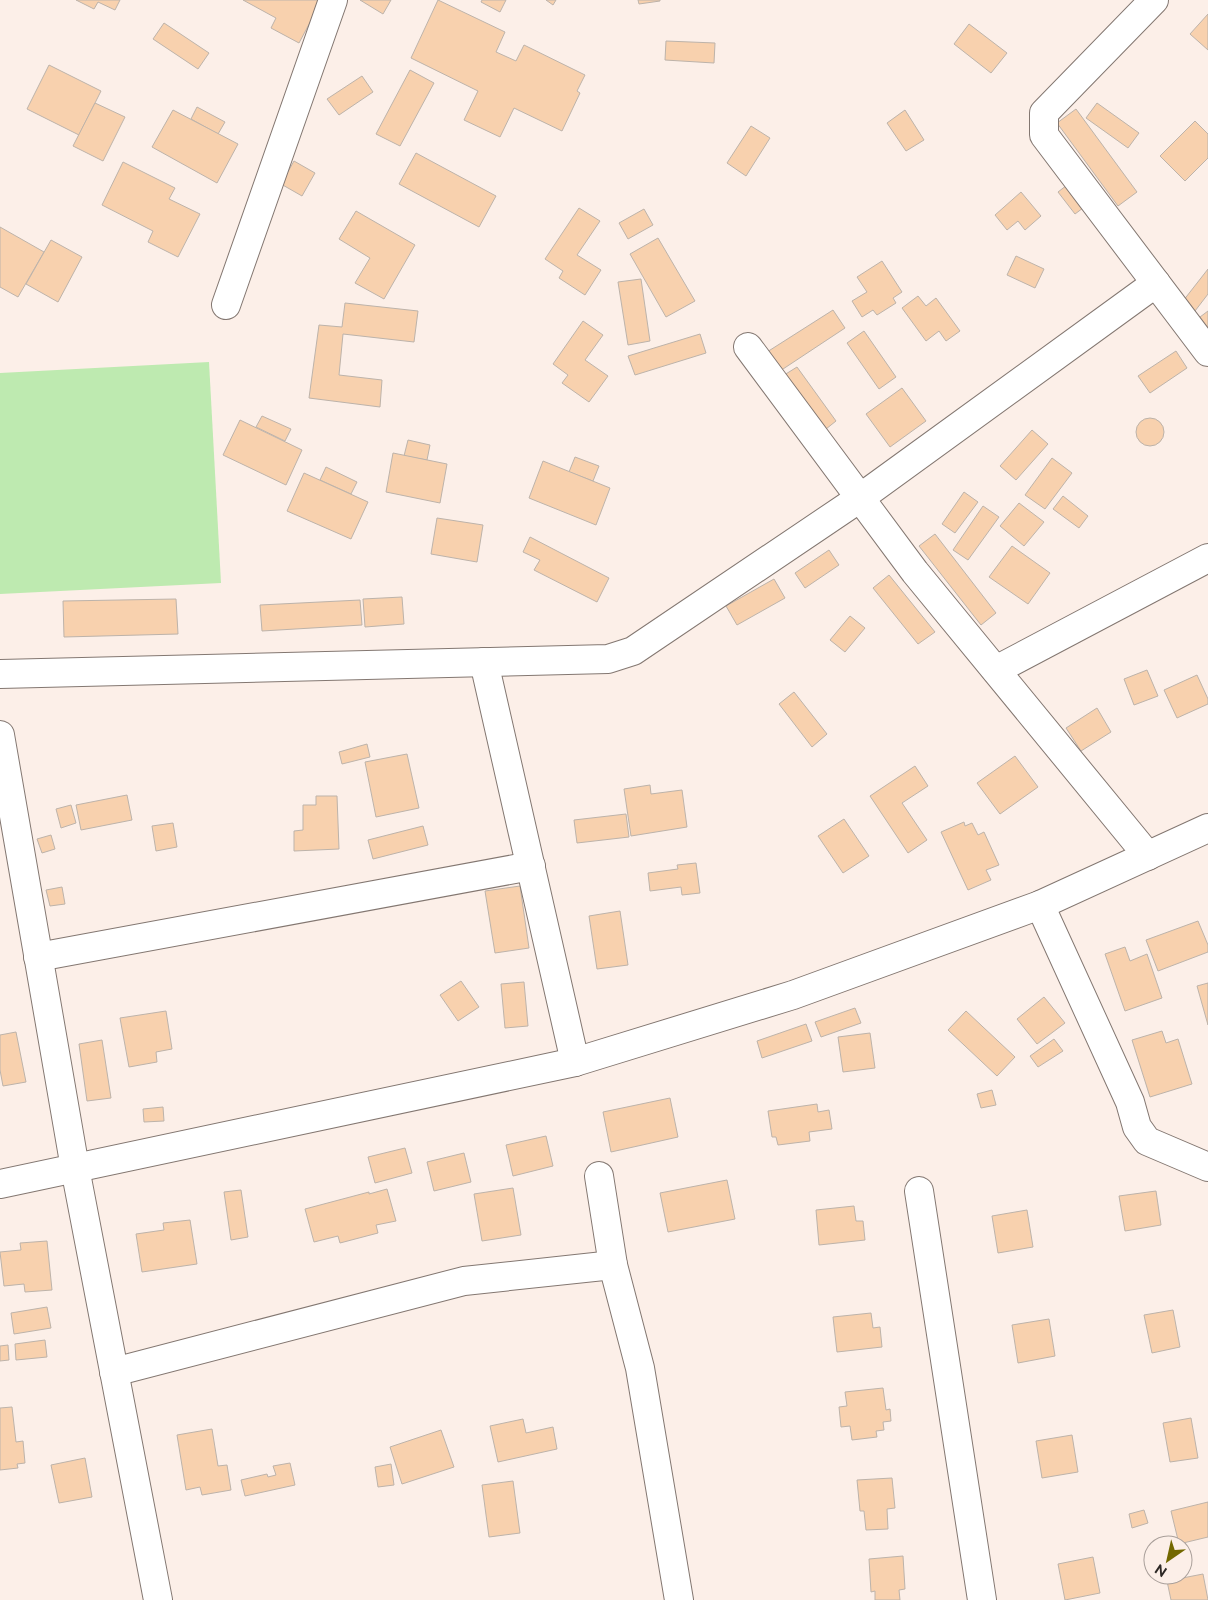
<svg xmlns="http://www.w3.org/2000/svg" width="1208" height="1600" viewBox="0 0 1208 1600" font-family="Raleway,sans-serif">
<rect width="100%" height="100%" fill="#fcefe8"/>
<path fill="#beeab0" d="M209,362L221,583L0,594V373Z"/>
<g fill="#f8d1ae" stroke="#bdb3aa">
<path d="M76,0H120L115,10L98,2L94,9Z"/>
<path d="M243,0H322L299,43L271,28L276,18Z"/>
<path d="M360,0H391L383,14Z"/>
<path d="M438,0L505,32L496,52L516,61L524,45L585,75L577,91L580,93L562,131L514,108L500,137L464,120L478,91L411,58Z"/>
<path d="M482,0H506L500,12L481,2Z"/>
<path d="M546,0H556L553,5Z"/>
<path d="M638,0H660V1L639,4Z"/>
<path d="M1208,14V50L1190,34Z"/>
<path d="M164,23L209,53L198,69L153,39Z"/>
<path d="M969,24L1007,53L991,73L954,44Z"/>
<path d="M666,41L715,43L714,63L665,60Z"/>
<path d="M49,65L101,91L79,135L27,109Z"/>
<path d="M410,70L434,83L400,146L376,134Z"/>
<path d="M362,76L373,92L339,115L327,99Z"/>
<path d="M95,103L125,117L103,161L73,146Z"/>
<path d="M1097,103L1139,133L1128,148L1086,118Z"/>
<path d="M197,107L225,122L218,134L191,119Z"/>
<path d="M1076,109L1137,192L1118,206L1057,123Z"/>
<path d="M173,110L238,144L217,183L152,147Z"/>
<path d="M905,110L924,140L906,151L887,123Z"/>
<path d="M1195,121L1208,134V158L1185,181L1160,156Z"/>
<path d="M751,126L770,138L746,176L727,163Z"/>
<path d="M416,153L496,196L479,227L399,184Z"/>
<path d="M294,161L315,173L302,196L281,184Z"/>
<path d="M123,162L175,188L169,199L200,214L178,257L148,242L153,231L102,205Z"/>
<path d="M1071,182L1087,205L1075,214L1058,192Z"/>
<path d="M1021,192L1041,216L1025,230L1018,221L1007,230L995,215Z"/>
<path d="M579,208L600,221L577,255L601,270L585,295L559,278L563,271L545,259Z"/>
<path d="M644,209L653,225L628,239L619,223Z"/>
<path d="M356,211L415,245L384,299L355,283L370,258L339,239Z"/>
<path d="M0,227L44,252L18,297L0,287Z"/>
<path d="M658,238L695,301L666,317L630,254Z"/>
<path d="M51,240L82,257L58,302L26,284Z"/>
<path d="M1016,256L1044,269L1035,288L1007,275Z"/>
<path d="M882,261L902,292L893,298L896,303L877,315L873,310L862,317L852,301L867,292L857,277Z"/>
<path d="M1208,269V294L1195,311L1183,301Z"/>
<path d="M641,279L650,341L628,345L618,282Z"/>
<path d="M918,296L926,306L936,298L960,331L946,341L939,331L926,341L902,308Z"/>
<path d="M345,303L418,311L414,342L343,334L339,375L382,380L380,407L309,398L319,325L342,327Z"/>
<path d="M833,310L845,328L780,371L767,352Z"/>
<path d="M1208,311V335L1196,320Z"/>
<path d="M583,321L603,335L585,360L608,376L589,402L562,383L568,375L553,364Z"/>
<path d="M864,331L896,377L879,389L847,343Z"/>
<path d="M700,334L706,353L635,375L628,356Z"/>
<path d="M1176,351L1187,368L1150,393L1138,376Z"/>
<path d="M797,367L836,421L821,433L781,377Z"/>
<path d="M902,388L926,421L890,447L866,414Z"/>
<path d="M262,416L291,429L285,441L256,427Z"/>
<circle cx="1150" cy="432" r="14"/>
<path d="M240,420L302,450L286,485L223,455Z"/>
<path d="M1032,430L1048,444L1016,480L1000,466Z"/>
<path d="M408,440L430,445L427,460L404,456Z"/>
<path d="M393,453L447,464L440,503L386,492Z"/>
<path d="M575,457L599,466L593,481L569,472Z"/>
<path d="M1052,458L1072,473L1045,509L1025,495Z"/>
<path d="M543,461L610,488L596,525L529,498Z"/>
<path d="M326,467L357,482L351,494L320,480Z"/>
<path d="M304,473L368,502L351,539L287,511Z"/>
<path d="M964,492L978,502L955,533L942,524Z"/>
<path d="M1063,496L1088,516L1079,528L1053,509Z"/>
<path d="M1019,503L1044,522L1024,546L1000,526Z"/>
<path d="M983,506L999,517L968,560L953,550Z"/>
<path d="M437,518L483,525L477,562L431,554Z"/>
<path d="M935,534L996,613L981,625L919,546Z"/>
<path d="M530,537L609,578L597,602L534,570L540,560L523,552Z"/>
<path d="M1012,546L1050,573L1028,604L989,577Z"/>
<path d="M829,550L839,565L805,588L795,573Z"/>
<path d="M889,575L935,632L918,644L873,588Z"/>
<path d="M774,579L785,598L737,625L726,606Z"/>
<path d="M402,597L404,624L365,627L363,599Z"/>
<path d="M176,599L178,634L64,637L63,601Z"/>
<path d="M360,600L362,625L262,631L260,605Z"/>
<path d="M850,616L865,628L845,652L830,640Z"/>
<path d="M1147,670L1158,696L1134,705L1124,679Z"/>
<path d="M1197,675L1208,699V704L1177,718L1164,690Z"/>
<path d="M794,692L827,734L812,747L779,704Z"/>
<path d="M1097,708L1111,732L1081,751L1066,728Z"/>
<path d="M367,744L370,757L342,764L339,752Z"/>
<path d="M407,754L419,808L376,817L365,762Z"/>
<path d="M1015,756L1038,787L1000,814L977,783Z"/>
<path d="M915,766L928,786L902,803L927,840L908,853L870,796Z"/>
<path d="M650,785L651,794L682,790L687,827L631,836L624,789Z"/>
<path d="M127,795L132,820L81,830L76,805Z"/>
<path d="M316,796H337L339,849L294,851V831L303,830V805H316Z"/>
<path d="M71,805L76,823L61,828L56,809Z"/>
<path d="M626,814L629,837L577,843L574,820Z"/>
<path d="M844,819L869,856L843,873L818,836Z"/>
<path d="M964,822L965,826L972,823L978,835L984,832L999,865L986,870L991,880L968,890L941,832Z"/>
<path d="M173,823L177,847L156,851L152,826Z"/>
<path d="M423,826L428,845L373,859L368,840Z"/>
<path d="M51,835L55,849L42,853L37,839Z"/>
<path d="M696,863L700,893L682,895L681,887L650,891L648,873L678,869L677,865Z"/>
<path d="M520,886L529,948L495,953L485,891Z"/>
<path d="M62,887L65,904L50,906L46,890Z"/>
<path d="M620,911L628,965L597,969L589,916Z"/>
<path d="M1198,921L1208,945V952L1158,971L1146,940Z"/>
<path d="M1125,947L1130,961L1147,954L1162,998L1125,1011L1105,954Z"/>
<path d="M461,981L479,1007L458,1021L440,995Z"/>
<path d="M524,982L528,1026L505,1028L501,984Z"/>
<path d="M1208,983V1025L1197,986Z"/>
<path d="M1044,997L1065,1023L1037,1044L1017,1019Z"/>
<path d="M855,1008L861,1023L821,1037L815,1022Z"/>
<path d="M166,1011L172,1049L156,1052L157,1062L129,1067L120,1018Z"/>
<path d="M966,1011L1015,1057L997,1076L948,1030Z"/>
<path d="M806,1024L812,1041L762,1058L757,1041Z"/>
<path d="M1162,1031L1166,1043L1178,1039L1192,1084L1150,1097L1132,1040Z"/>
<path d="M16,1032L26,1082L3,1086L0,1070V1035Z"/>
<path d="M870,1033L875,1068L843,1072L838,1037Z"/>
<path d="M1054,1039L1063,1051L1038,1067L1030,1056Z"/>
<path d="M102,1040L111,1098L87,1101L79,1044Z"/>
<path d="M992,1090L996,1105L981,1108L977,1094Z"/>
<path d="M670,1098L678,1137L611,1152L603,1112Z"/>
<path d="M817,1104L818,1112L829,1110L832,1129L809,1132L810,1141L778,1145L776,1137H772L768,1111Z"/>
<path d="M163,1107L164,1121L144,1122L143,1109Z"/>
<path d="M546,1136L553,1166L513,1176L506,1145Z"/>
<path d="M405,1148L412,1173L375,1183L368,1157Z"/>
<path d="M464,1153L471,1182L434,1191L427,1162Z"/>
<path d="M727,1180L735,1219L668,1232L660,1193Z"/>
<path d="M513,1188L521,1235L482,1241L474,1194Z"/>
<path d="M387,1189L396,1221L376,1225L378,1233L340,1243L338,1236L314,1242L305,1209L369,1192V1194Z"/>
<path d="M241,1190L248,1237L231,1240L224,1192Z"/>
<path d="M1156,1191L1161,1225L1125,1231L1119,1196Z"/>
<path d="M854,1206L856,1221H863L865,1240L819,1245L816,1210Z"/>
<path d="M1027,1210L1033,1247L998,1253L992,1216Z"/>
<path d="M190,1220L197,1264L142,1272L136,1234L164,1230L163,1223Z"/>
<path d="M47,1241L52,1290L25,1292L24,1284L4,1286L0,1252L21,1250L20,1243Z"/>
<path d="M47,1307L51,1328L14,1334L11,1313Z"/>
<path d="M1173,1310L1180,1347L1152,1353L1144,1315Z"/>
<path d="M871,1313L873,1328L880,1327L882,1347L837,1352L833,1317Z"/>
<path d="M1049,1319L1055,1356L1018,1363L1012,1325Z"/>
<path d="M45,1340L47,1357L16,1360L15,1344Z"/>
<path d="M8,1345L9,1360L0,1361V1346Z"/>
<path d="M883,1388L886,1410L890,1409L891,1421L883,1422L884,1430L876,1431L877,1437L852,1440L850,1426L841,1427L839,1407L847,1406L845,1392Z"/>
<path d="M12,1407L16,1442L23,1441L25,1463L17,1464L18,1468L0,1470V1408Z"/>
<path d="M1191,1418L1198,1458L1170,1462L1163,1423Z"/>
<path d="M523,1419L526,1433L553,1427L557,1449L498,1462L490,1426Z"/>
<path d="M212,1429L218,1466L227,1465L231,1490L202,1495L200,1487L186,1490L177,1435Z"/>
<path d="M441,1430L454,1467L402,1484L390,1447Z"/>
<path d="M1072,1435L1078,1472L1042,1478L1036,1441Z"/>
<path d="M85,1458L92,1497L59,1503L51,1465Z"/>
<path d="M290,1463L295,1485L245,1496L241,1480L267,1474L268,1477L276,1475L273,1466Z"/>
<path d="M391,1464L394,1485L378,1487L375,1467Z"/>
<path d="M892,1478L895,1508L887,1509L888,1529L866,1530L864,1511H860L857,1480Z"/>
<path d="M513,1481L520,1533L489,1537L482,1485Z"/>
<path d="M1208,1502V1537L1179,1544L1171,1511Z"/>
<path d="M1144,1510L1148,1523L1132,1528L1129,1514Z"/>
<path d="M903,1556L905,1589L899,1590L900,1600H875V1591L871,1592L869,1559Z"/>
<path d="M1093,1557L1100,1593L1065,1600L1058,1564Z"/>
<path d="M1203,1574L1208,1600H1171L1167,1581Z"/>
</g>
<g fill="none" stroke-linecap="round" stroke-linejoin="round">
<g stroke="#837771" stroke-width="30">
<g id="minor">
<path d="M1154,0L1044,113V135L1208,352"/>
<path d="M226,305L333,0"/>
<path d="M748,347L915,572L1148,856"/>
<path d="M484,662L575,1062"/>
<path d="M996,670L1208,558"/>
<path d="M0,674L608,659L633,651L860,498L1156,283"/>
<path d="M0,735L75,1168L158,1600"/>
<path d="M1040,905L1130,1102L1137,1127L1147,1141L1208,1167"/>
<path d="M38,957L531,866"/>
<path d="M599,1176L613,1265L640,1368L679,1600"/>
<path d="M0,1184L575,1062L793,995L1040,905L1208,828"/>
<path d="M919,1191L982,1600"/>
<path d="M114,1372L464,1281L613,1265"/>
</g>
</g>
<use href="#minor" stroke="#fff" stroke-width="28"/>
</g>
<g transform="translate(1168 1560) rotate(214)"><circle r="24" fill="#fcefe8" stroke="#a99f9a"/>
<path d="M0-4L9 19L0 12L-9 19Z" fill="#736800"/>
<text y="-8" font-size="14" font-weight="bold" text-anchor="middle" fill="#2d2825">N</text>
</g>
</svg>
